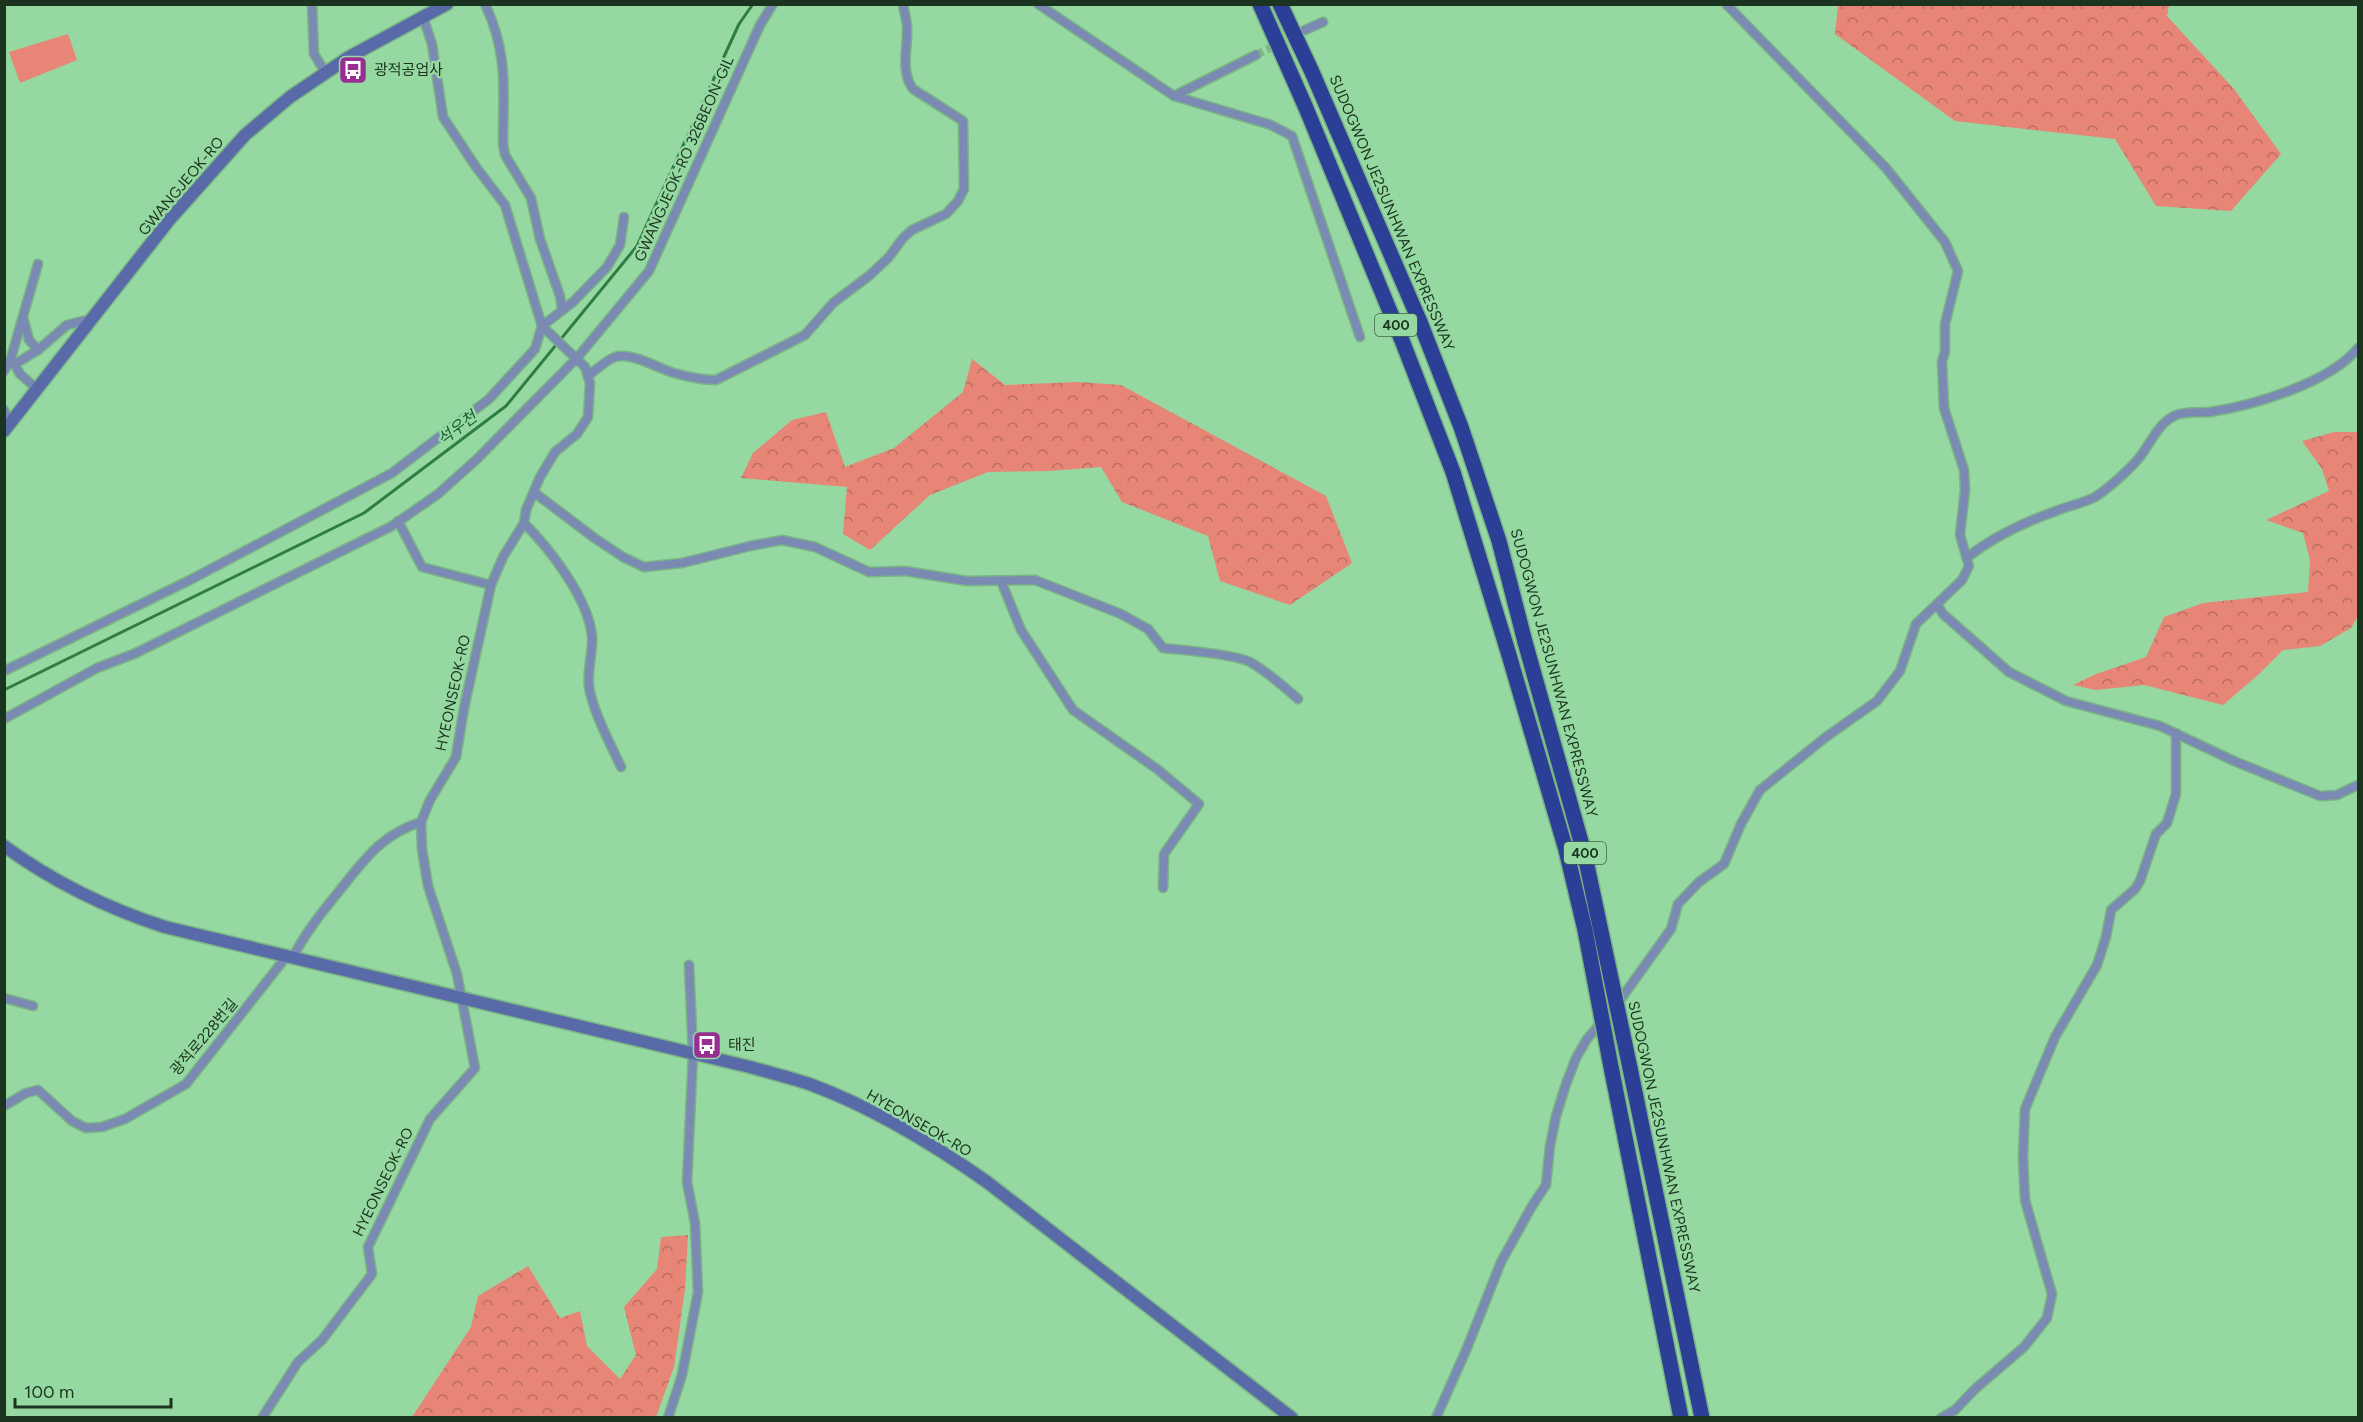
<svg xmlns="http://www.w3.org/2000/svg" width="2363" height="1422" viewBox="0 0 2363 1422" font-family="Figtree,'Noto Sans KR',sans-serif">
<defs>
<pattern id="forest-crowns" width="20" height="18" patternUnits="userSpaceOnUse" patternTransform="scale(1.5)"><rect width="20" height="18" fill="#e78576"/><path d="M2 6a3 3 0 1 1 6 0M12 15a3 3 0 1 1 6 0" fill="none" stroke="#ba6e60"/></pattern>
</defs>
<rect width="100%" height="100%" fill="#96d8a2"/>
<g fill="url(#forest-crowns)">
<path d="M1838,5H2169L2167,16L2234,89L2281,154L2231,211L2156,206L2115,139L1955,121L1835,34Z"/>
<path d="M972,359L1005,385L1078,382L1121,385L1326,496L1352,563L1290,605L1220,581L1208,536L1122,502L1101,467L1049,471L988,472L930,495L870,550L843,534L847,487L741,478L753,453L792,420L826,412L845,467L894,448L963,392Z"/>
<path d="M2334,432H2358V616L2351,628L2320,646L2283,650L2258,675L2223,705L2144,685L2096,690L2073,685L2096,674L2146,657L2164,617L2203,603L2308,592L2310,560L2303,533L2266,520L2329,491L2322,469L2302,441Z"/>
<path d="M688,1235L685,1289L674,1367L656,1417H412L471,1327L478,1296L528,1266L560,1318L580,1311L587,1346L620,1379L636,1355L624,1307L657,1269L661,1237Z"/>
</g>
<path fill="#e78576" d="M68,34L77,60L20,83L9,52Z"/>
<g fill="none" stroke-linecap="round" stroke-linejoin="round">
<path stroke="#2e7e44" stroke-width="3" d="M4,690L364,513L506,406L637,246L739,24L753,4"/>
<path stroke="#7db788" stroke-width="8" stroke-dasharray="8 4" stroke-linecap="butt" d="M1256,55L1298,34"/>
<g stroke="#7bb485" stroke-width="11">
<g id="street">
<path d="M312,4L314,54L325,72"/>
<path d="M485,4C509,55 503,91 503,144L505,155L531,198L540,239L560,296L562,309"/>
<path d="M1038,4L1174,96L1271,125L1292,136L1360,337"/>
<path d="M423,17L432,44L443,117L476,167L505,205L542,326L585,367L590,383L588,417L577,434L555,452L540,477L526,510L524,523C550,549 588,598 592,636C593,652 587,671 589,686C592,710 611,745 621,767"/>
<path d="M1305,30L1323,22"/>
<path d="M1174,96L1256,55"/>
<path d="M24,321L29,340L38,350"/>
<path d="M15,364L38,350L67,325L91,319"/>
<path d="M4,371L11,358"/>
<path d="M588,376C597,369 605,361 615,357C633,352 657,368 674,373C688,377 702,380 716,380L805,335L833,303L870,275L889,257L903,238L912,230L946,214L958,201L964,189L963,121L913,89C900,71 908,49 907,28C907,20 904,12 903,4"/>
<path d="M37,389L20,374L11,358L38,264"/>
<path d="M4,410L10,424"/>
<path d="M535,493L593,537L623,557L644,567L682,563L750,546L782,540L815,547L869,572L905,571L967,581L1035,580L1121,614L1148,629L1163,648C1181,650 1235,654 1250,662C1268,672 1283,686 1298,699"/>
<path d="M398,521L422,567L491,585"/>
<path d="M1968,557C1994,536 2025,522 2056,511C2068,506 2084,503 2095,497C2108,489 2130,469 2139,458C2151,443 2157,425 2174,416C2184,411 2199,413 2210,412C2254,405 2330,383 2358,348"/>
<path d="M1001,581L1021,630L1073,710L1157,769L1199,804L1164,854L1163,888"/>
<path d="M1937,604L1943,614L2009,672L2066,701L2160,726L2234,761L2320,796L2337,795L2358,785"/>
<path d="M4,671L190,580L392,473L489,399L535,349L542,326L573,302L607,267L620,245L624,217"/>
<path d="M4,719L97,668L136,653L392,526L438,494L477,459L577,358L649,271L760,25L773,4"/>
<path d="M292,959C305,933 322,912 340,890C364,860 382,834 421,822"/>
<path d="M4,998L33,1006"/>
<path d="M4,1106L26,1093L38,1090L72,1121L86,1128L102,1127L125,1119L186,1084L286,957"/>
<path d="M262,1418L298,1362L322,1340L372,1274L368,1247L430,1119L475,1068L457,974L428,886L422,849L421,822L430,800L456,757L464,708L491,585L503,557L524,523"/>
<path d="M668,1418L682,1375L698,1292L695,1223L687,1182L693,1054L689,965"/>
<path d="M1436,1418L1467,1348L1501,1262L1532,1206L1546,1185L1550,1146L1556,1116L1566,1084L1576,1058L1587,1039L1618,1003L1671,929L1678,904L1699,882L1724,864L1741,824L1760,790L1826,737L1877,701L1900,671L1916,624L1962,580L1969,566L1960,535L1965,490L1964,470L1944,408L1942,361L1945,352V324L1958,271L1945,242L1886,168L1726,4"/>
<path d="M1941,1418L1955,1410L1975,1389L2024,1347L2047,1318L2052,1294L2025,1200L2023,1158L2025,1109L2055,1037L2097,965L2106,937L2111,910L2135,889L2140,881L2156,834L2167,823L2176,794V733"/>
</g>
</g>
<g stroke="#7bb485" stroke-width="15">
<g id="secondary">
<path d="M4,431L170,219L245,135L290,97L349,57L447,4"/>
<path d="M4,846C52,881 109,909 165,927L750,1067C771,1073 792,1078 812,1085C874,1108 933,1144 987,1182L1292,1418"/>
</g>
</g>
<g stroke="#7bb485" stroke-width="18">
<g id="highway">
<path d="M1260,4L1306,108L1403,343L1453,472L1509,655"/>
<path d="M1280,4L1312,72L1420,322L1461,427L1499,541L1525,642"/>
<path d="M1630,1068L1702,1418"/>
<path d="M1612,1072L1681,1418"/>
</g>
</g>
<use href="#street" stroke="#7b8ab3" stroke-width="8"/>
<use href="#secondary" stroke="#586ba8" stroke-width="12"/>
<use href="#highway" stroke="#2c3f97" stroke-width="15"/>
<g stroke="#7bb485" stroke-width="18" stroke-linecap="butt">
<g id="highway-bridge">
<path d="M1525,642L1585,856L1630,1068"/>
<path d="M1509,655L1566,850L1585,930L1612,1072"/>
</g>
</g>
<use href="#highway-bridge" stroke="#2c3f97" stroke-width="15"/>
</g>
<defs>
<g id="bus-square" transform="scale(1.5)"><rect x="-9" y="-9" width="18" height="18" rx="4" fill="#972f93" stroke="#96d8a2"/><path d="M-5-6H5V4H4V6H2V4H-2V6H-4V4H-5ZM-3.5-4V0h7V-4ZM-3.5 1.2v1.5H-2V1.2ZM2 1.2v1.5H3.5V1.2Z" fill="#fff"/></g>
</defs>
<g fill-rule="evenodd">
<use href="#bus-square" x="353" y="70"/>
<use href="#bus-square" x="707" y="1045"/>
</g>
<g text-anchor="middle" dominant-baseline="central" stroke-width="5" stroke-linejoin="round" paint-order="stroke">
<g fill="#96d8a2" stroke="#3f6546" stroke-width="1.5">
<rect x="1375" y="314" width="42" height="22" rx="4.5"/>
<rect x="1564" y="842" width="42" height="22" rx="4.5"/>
</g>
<g font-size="14" font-weight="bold" fill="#1a341f">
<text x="1396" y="325">400</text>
<text x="1585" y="853">400</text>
</g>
<g font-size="15" fill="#1a341f" stroke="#96d8a2" text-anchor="start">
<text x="374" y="70">광적공업사</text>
<text x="728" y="1045">태진</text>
</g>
<g font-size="15" fill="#1a341f" stroke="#96d8a2">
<text transform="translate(684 159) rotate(-66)">GWANGJEOK-RO 326BEON-GIL</text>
<text transform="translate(181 186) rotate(-50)">GWANGJEOK-RO</text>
<text transform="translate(1392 213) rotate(67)">SUDOGWON JE2SUNHWAN EXPRESSWAY</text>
<text transform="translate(1554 673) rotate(75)">SUDOGWON JE2SUNHWAN EXPRESSWAY</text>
<text transform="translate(453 693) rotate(-78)">HYEONSEOK-RO</text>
<text transform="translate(204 1037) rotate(-50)">광적로228번길</text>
<text transform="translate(919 1123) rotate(30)">HYEONSEOK-RO</text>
<text transform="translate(1664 1147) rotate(78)">SUDOGWON JE2SUNHWAN EXPRESSWAY</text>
<text transform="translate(383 1182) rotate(-64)">HYEONSEOK-RO</text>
</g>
<g font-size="16" font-style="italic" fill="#155d2c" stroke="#96d8a2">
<text transform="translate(457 428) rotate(-37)">석우천</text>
</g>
</g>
<rect width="2363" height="1422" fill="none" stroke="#1a341f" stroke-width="12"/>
<path d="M15 1398v9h156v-9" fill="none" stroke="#1a341f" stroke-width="3"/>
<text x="24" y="1398" font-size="18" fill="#1a341f" stroke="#96d8a2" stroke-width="4.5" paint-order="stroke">100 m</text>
</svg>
